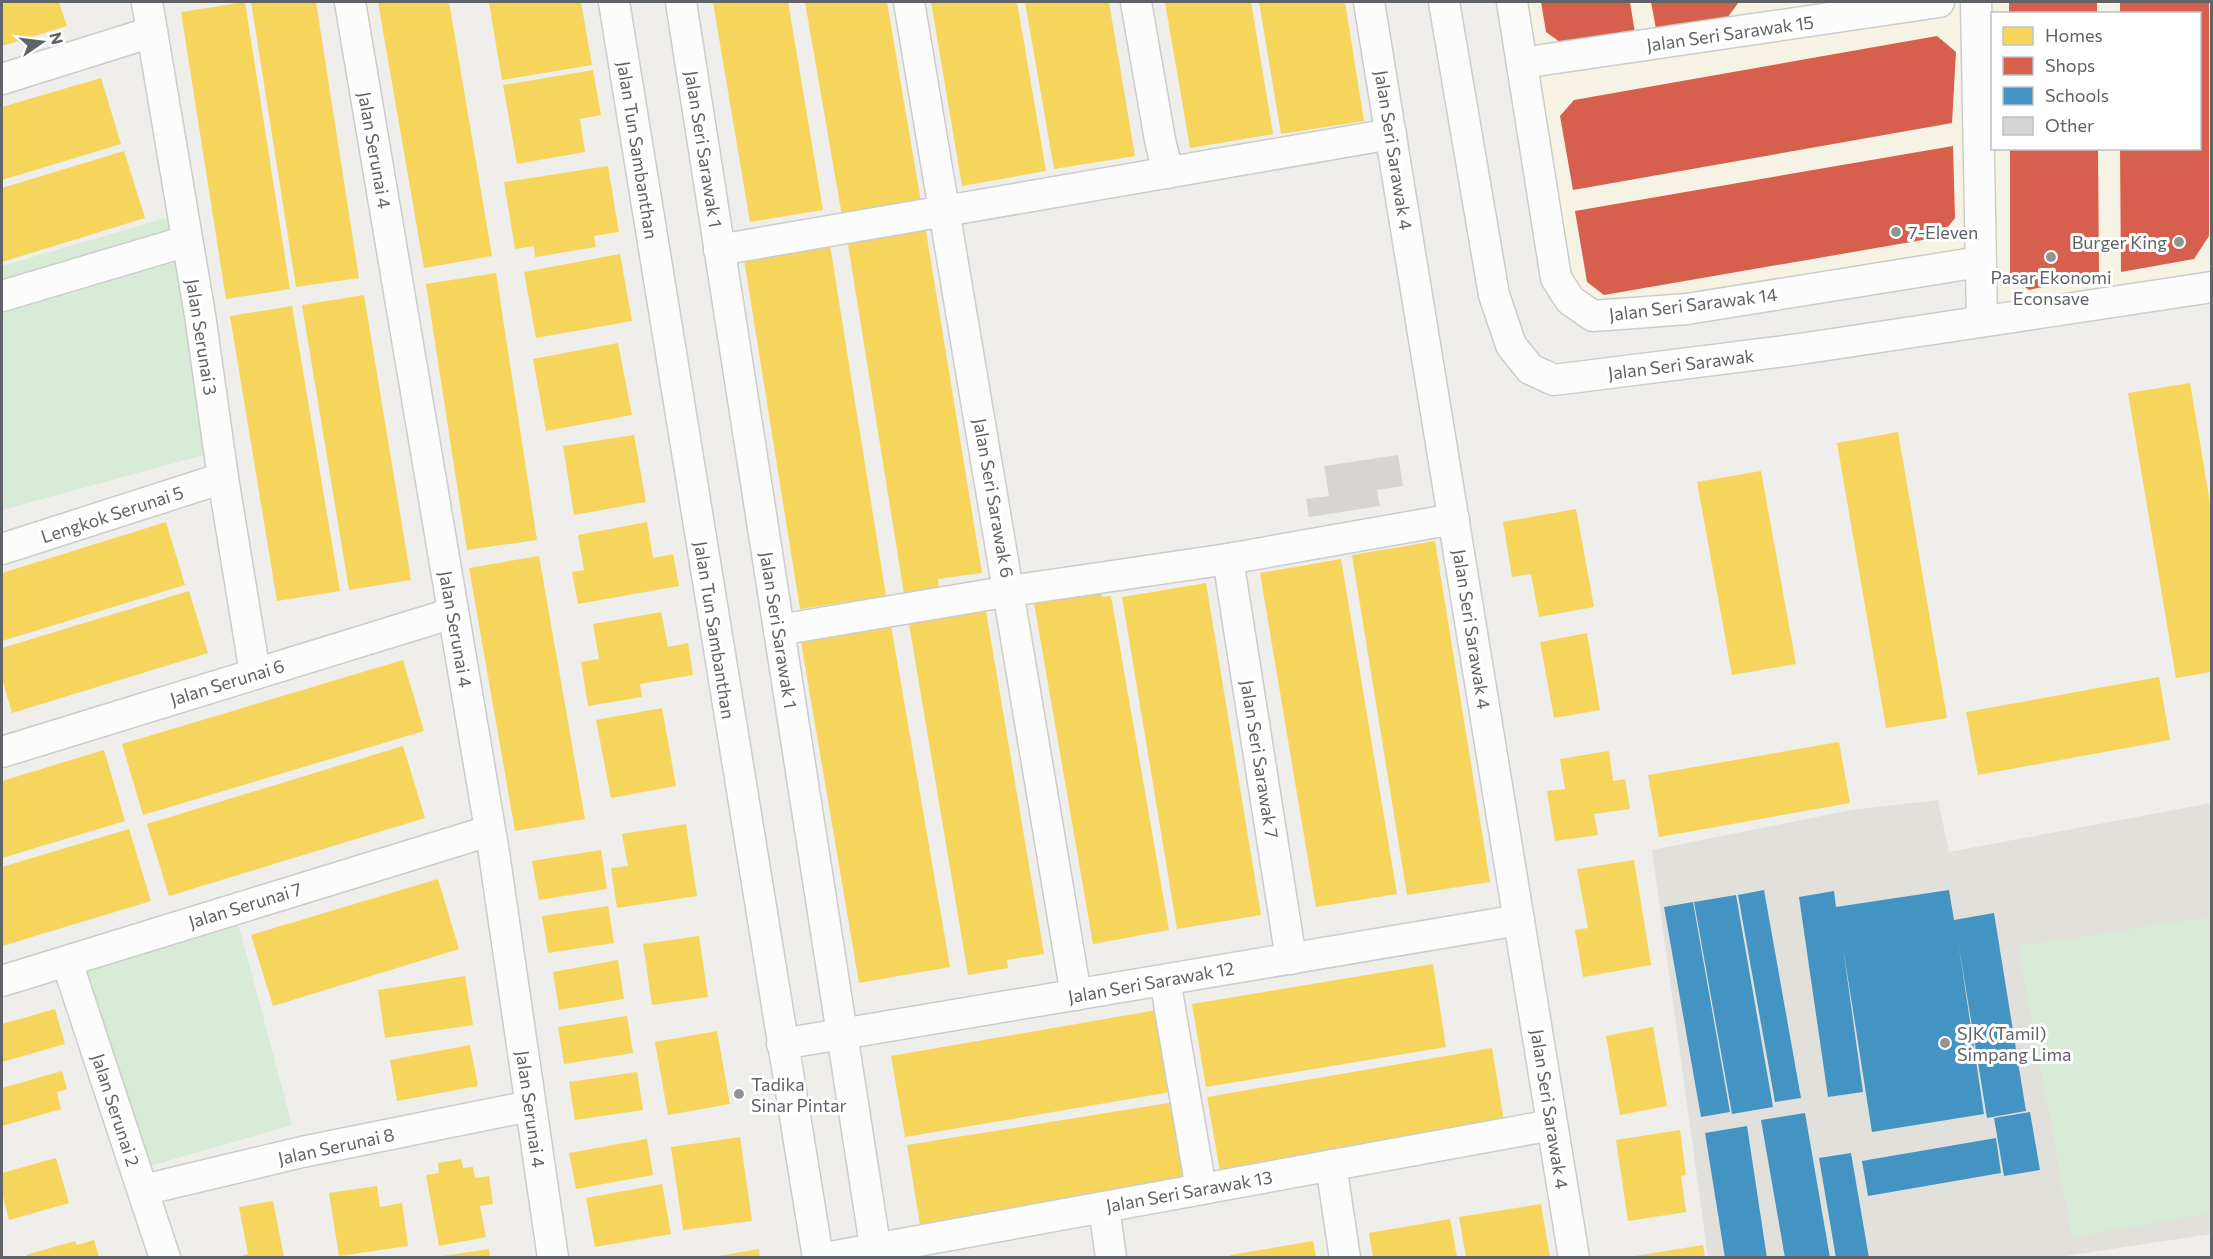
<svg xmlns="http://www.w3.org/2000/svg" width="2213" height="1259" viewBox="0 0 2213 1259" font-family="Commissioner,sans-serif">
<rect width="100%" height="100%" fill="#efeeea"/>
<path fill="#f7f3e4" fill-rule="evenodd" d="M1521,2H2211V277L1991,310L1988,249L1704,298L1597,305L1565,275ZM1992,14H2200V148H1992Z"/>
<path fill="#e2e0da" d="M1938,800L1949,852L2211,803V1234L2052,1258L1708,1257L1652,850L1851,810Z"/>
<g fill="#d8ebd6">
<path d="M176,215L211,453L2,510V266Z"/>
<path d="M2211,917V1213L2072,1237L2018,946Z"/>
<path d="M237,919L292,1125L143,1168L77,967Z"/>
</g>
<g fill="#f6d55c">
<path d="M2,2H59L67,26L2,46Z"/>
<path d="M245,2L290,289L226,299L181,12Z"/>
<path d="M251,2H316L359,278L296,287Z"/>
<path d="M378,2H449L492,256L424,268Z"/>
<path d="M497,2H581L592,65L502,80L489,3Z"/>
<path d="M713,2H788L823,210L750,222Z"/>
<path d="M805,2H887L921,202L842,216Z"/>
<path d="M931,2H1017L1046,171L962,186Z"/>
<path d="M1025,2H1109L1135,156L1054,169Z"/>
<path d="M1165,2H1251L1273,134L1190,148Z"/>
<path d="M1259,2H1345L1364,121L1281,134Z"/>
<path d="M593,70L601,115L580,119L585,152L517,164L503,85Z"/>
<path d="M101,78L121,144L2,180V107Z"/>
<path d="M124,151L145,218L2,262V188Z"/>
<path d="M608,166L619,232L594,236L596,247L535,257L534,246L515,249L504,182Z"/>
<path d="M925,225L982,573L938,579L939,589L904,594L847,238Z"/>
<path d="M829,239L886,596L800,609L743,253Z"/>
<path d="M620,254L632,321L536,338L524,272Z"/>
<path d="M496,273L537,540L467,550L426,284Z"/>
<path d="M364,295L411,580L349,590L302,305Z"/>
<path d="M292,306L340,591L277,601L230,316Z"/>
<path d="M618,343L632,415L546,431L533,359Z"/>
<path d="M2190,383L2211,509V672L2176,678L2128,393Z"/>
<path d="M1898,432L1947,718L1886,728L1837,443Z"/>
<path d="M634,435L646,502L574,515L563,446Z"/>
<path d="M1761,471L1796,664L1732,675L1697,482Z"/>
<path d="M1576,509L1594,607L1539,617L1531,574L1512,577L1503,522Z"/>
<path d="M166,522L185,585L2,641V573Z"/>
<path d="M647,522L653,558L673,554L679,586L578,604L572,572L584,570L578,535Z"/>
<path d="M1435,541L1490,882L1407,895L1352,555Z"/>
<path d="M539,556L585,819L515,831L469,568Z"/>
<path d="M1341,559L1397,894L1316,907L1260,573Z"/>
<path d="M1206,583L1261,915L1177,929L1122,597Z"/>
<path d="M1100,586L1102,597L1111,596L1169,930L1093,944L1033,597Z"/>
<path d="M189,591L208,653L12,713L2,679V648Z"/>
<path d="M985,605L1044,954L1007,960L1008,968L968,975L908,618Z"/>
<path d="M661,612L668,647L688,643L693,675L640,684L642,697L588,706L581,662L599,659L593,624Z"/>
<path d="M890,620L950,967L859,983L800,636Z"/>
<path d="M1587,633L1600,710L1554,718L1540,642Z"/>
<path d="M403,660L424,731L143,815L122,744Z"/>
<path d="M2159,677L2170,740L1978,775L1966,712Z"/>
<path d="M662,708L676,786L611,798L596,720Z"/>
<path d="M1839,742L1850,803L1659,837L1648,775Z"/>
<path d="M403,746L425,818L169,896L147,824Z"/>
<path d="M104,750L125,821L2,858V781Z"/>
<path d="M1609,751L1613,781L1625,779L1630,809L1594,814L1598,835L1555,841L1547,791L1565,789L1560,759Z"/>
<path d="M686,824L697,896L617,908L611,868L628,866L622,834Z"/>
<path d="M129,829L151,901L2,946V867Z"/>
<path d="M601,850L607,889L539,900L532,861Z"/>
<path d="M1634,860L1651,965L1583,977L1575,930L1588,928L1577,869Z"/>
<path d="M438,879L459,949L273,1006L251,935Z"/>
<path d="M608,906L614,943L548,953L542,916Z"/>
<path d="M699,936L708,997L652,1005L643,944Z"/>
<path d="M618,960L624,999L559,1010L553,972Z"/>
<path d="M1433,964L1446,1047L1206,1087L1192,1004Z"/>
<path d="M465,976L473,1025L385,1038L378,990Z"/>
<path d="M55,1009L65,1044L2,1062V1024Z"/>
<path d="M1157,1010L1171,1092L905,1137L891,1056Z"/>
<path d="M627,1016L633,1053L564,1064L558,1027Z"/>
<path d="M1653,1027L1667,1106L1620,1115L1606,1036Z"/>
<path d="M717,1031L730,1104L668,1115L655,1042Z"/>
<path d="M470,1045L478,1086L397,1101L390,1060Z"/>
<path d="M1492,1048L1505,1128L1221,1177L1207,1097Z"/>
<path d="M62,1071L67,1089L57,1092L61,1109L2,1126V1088Z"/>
<path d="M637,1072L643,1110L575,1120L569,1082Z"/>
<path d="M1175,1102L1187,1182L920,1225L907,1145Z"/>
<path d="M1680,1130L1686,1175L1681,1176L1686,1212L1628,1221L1616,1140Z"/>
<path d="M740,1137L752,1221L683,1230L671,1147Z"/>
<path d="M647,1139L653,1175L576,1189L569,1153Z"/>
<path d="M56,1158L69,1203L9,1220L2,1193V1173Z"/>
<path d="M461,1159L463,1168L473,1167L475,1178L489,1176L493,1204L480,1206L486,1237L439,1246L426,1175L439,1173L438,1163Z"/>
<path d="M662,1184L671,1234L595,1247L586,1198Z"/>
<path d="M377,1186L380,1207L402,1203L408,1246L339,1256L329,1193Z"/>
<path d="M273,1201L284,1257H237L248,1254L239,1207Z"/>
<path d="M1541,1204L1550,1257H1466L1459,1217Z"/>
<path d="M1450,1219L1457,1257H1373L1369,1233Z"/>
<path d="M94,1240L99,1257H27L26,1255L75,1241L77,1245Z"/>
<path d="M1313,1241L1316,1257H1231L1230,1255Z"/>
<path d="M1703,1245L1705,1257H1635V1256Z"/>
<path d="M489,1249L490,1257H443V1256Z"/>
<path d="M759,1249L760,1257H718V1256Z"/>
</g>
<g fill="#d6604d">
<path d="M1541,2H1630L1635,33L1564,45L1546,32Z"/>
<path d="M1651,2H1739L1727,18L1656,29Z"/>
<rect x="2009" y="2" width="88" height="12"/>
<path d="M2120,2H2209V236L2194,259L2121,272L2120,148H2200V14H2120Z"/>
<path d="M1937,36L1956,52L1952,123L1573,190L1560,116L1574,100Z"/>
<path d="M1953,146L1955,218L1940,237L1604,295L1587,282L1575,211Z"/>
<path d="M2010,148H2098L2099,275L2029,290L2010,276Z"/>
</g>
<g fill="#4393c3">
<path d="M1764,890L1801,1098L1775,1102L1738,895Z"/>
<path d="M1949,890L1954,920L1994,913L2026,1111L1987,1118L1958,941L1984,1114L1872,1132L1843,947L1863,1092L1828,1097L1799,897L1834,891L1836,907Z"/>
<path d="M1736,895L1773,1107L1732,1114L1694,902Z"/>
<path d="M1693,902L1730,1112L1701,1117L1664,907Z"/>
<path d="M2030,1112L2040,1170L2004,1176L1994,1118Z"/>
<path d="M1805,1113L1830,1258H1785L1761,1120Z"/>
<path d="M1747,1126L1767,1258H1725L1705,1133Z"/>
<path d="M1996,1138L2001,1173L1868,1196L1862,1161Z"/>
<path d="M1851,1153L1869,1258H1836L1819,1158Z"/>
</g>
<path fill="#d6d5d3" d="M1398,455L1403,486L1377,490L1380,506L1309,517L1306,499L1329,496L1324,466Z"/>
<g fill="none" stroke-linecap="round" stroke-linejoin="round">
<g stroke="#cbcccc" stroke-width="33">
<g id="minor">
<path d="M147,2L200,315L223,478L255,673"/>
<path d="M350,2L494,853L553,1258"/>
<path d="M614,2L818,1258"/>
<path d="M681,2L877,1258"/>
<path d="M909,2L1076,995"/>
<path d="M1136,2L1160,140L1168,173"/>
<path d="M1369,2L1574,1258"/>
<path d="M1444,2L1494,295L1511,345L1530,369L1554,380L1800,349L2212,287"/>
<path d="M1512,2L1556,278L1570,300L1593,316L1687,309L1980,262"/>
<path d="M1976,2L1982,320"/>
<path d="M1522,63L1939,2"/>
<path d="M2,79L152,32"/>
<path d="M719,250L1391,134"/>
<path d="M2,296L187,241"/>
<path d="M2,549L223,478"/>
<path d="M1228,559L1291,959"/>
<path d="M779,630L1010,591L1228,559L1454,519"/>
<path d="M2,752L453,613"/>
<path d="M67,962L165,1258"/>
<path d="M1165,980L1201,1189"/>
<path d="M2,981L489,831"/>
<path d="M782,1044L1519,920"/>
<path d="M1331,1165L1345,1258"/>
<path d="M143,1190L302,1152L530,1106"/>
<path d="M1104,1207L1111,1258"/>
<path d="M825,1258L1552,1125"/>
</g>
</g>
<use href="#minor" stroke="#fdfcfc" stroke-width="30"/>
</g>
<g fill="#919496" stroke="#fff" stroke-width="2">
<circle cx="1896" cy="232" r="6"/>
<circle cx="2179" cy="242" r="6"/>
<circle cx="2051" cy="257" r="6"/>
<circle cx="1945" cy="1043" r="6"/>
<circle cx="739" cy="1094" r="6"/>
</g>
<g text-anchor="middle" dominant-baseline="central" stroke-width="6" stroke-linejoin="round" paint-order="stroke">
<g font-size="18" fill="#5f6368" stroke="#fff">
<text transform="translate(1730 33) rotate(-8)">Jalan Seri Sarawak 15</text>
<text transform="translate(704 149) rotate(81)">Jalan Seri Sarawak 1</text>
<text transform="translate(375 150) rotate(80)">Jalan Serunai 4</text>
<text transform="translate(638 150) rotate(81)">Jalan Tun Sambanthan</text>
<text transform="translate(1394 150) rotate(81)">Jalan Seri Sarawak 4</text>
<text transform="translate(1693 304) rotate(-7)">Jalan Seri Sarawak 14</text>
<text transform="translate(202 337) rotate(81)">Jalan Serunai 3</text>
<text transform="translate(1681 364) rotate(-7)">Jalan Seri Sarawak</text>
<text transform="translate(994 498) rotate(80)">Jalan Seri Sarawak 6</text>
<text transform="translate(112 514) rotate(-18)">Lengkok Serunai 5</text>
<text transform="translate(456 629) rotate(80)">Jalan Serunai 4</text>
<text transform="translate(1472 629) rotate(81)">Jalan Seri Sarawak 4</text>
<text transform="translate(715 630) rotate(81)">Jalan Tun Sambanthan</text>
<text transform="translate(779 630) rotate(81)">Jalan Seri Sarawak 1</text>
<text transform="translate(227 682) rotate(-17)">Jalan Serunai 6</text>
<text transform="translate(1260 759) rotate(81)">Jalan Seri Sarawak 7</text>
<text transform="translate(245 905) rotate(-17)">Jalan Serunai 7</text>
<text transform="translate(1151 982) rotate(-10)">Jalan Seri Sarawak 12</text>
<text transform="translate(531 1109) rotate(82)">Jalan Serunai 4</text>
<text transform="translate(1550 1109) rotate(81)">Jalan Seri Sarawak 4</text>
<text transform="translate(116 1110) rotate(72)">Jalan Serunai 2</text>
<text transform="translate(336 1146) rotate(-12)">Jalan Serunai 8</text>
<text transform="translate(1189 1191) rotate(-10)">Jalan Seri Sarawak 13</text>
</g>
<g font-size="18" fill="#5f6368" stroke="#fff" text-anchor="start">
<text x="1908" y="232">7-Eleven</text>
<text x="2167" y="242" text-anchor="end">Burger King</text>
<text x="2051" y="277" text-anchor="middle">Pasar Ekonomi<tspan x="2051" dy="21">Econsave</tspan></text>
<text x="1957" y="1033">SJK (Tamil)<tspan x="1957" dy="21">Simpang Lima</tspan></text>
<text x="751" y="1084">Tadika<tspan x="751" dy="21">Sinar Pintar</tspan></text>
</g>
</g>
<rect width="2213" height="1259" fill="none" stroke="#5f6368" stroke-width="6"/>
<rect x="1991" y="12" width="210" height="138" fill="#ffffff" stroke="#bfc1c3" stroke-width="1.5"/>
<rect x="2003" y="27" width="30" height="18" fill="#f6d55c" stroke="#bfc1c3" stroke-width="1.5"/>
<text x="2045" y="42" font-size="18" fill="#5f6368">Homes</text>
<rect x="2003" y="57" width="30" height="18" fill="#d6604d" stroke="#bfc1c3" stroke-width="1.5"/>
<text x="2045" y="72" font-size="18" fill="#5f6368">Shops</text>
<rect x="2003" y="87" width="30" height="18" fill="#4393c3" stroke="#bfc1c3" stroke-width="1.5"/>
<text x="2045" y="102" font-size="18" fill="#5f6368">Schools</text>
<rect x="2003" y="117" width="30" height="18" fill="#d6d5d3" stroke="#bfc1c3" stroke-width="1.5"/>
<text x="2045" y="132" font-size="18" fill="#5f6368">Other</text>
<g transform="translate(42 42) rotate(76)" stroke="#ffffff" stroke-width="4.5" paint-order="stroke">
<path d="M0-4.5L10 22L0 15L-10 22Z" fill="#5f6368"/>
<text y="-9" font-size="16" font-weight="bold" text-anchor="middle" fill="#5f6368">N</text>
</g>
</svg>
